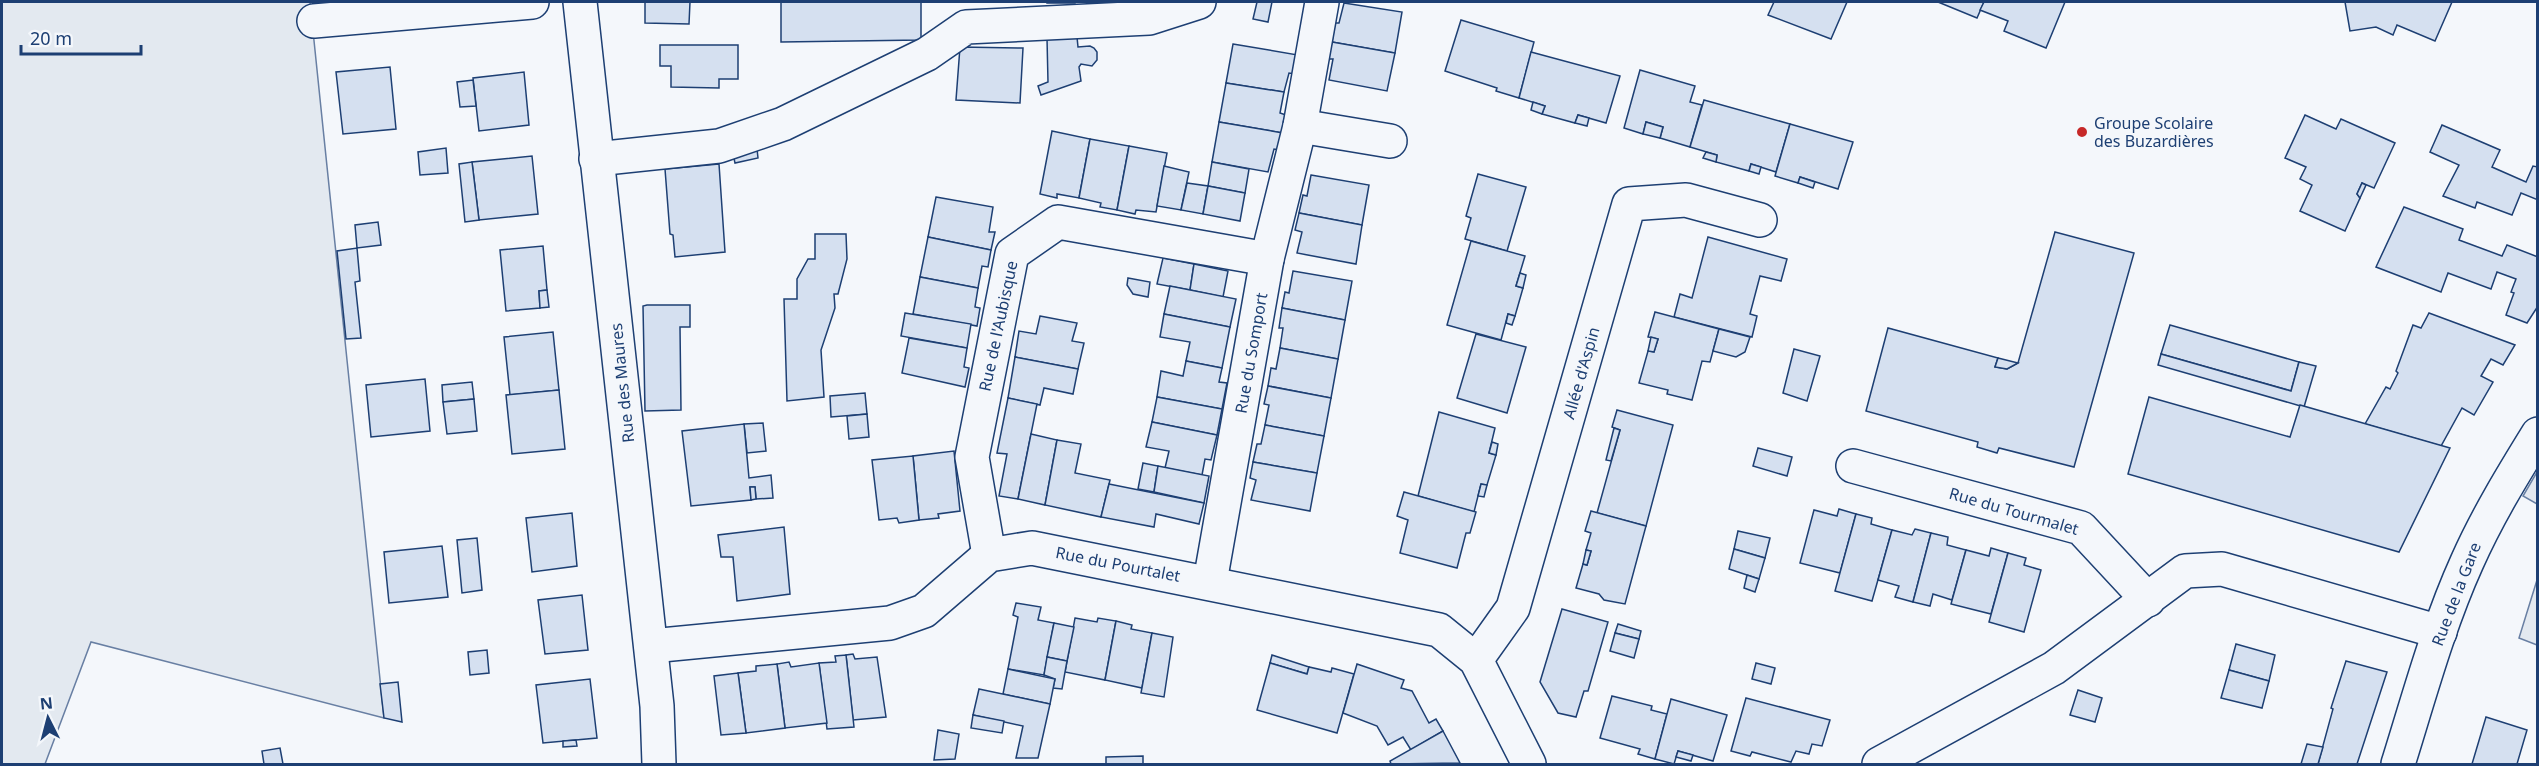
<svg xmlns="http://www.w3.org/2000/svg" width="2539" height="766" viewBox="0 0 2539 766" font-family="'Noto Sans',sans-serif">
<rect width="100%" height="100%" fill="#f4f7fb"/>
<g fill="#e3e9f0" stroke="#687fa3" stroke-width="1.5">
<path d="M2,2H310L384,718L91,642L45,764H2Z"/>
<path d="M2537,580L2538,645H2537L2519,638Z"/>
</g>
<path fill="#e3e8f0" stroke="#687fa3" stroke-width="1.5" d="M2537,472V504L2523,496Z"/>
<g fill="#d5e0f0" stroke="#1d3f73" stroke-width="1.5">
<path d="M645,2H690L689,24L645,23Z"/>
<path d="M781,2H921V40L781,42Z"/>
<rect x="1047" y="2" width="28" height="1"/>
<path d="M1257,2H1272L1268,22L1253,19Z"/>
<path d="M1774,2H1847L1831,39L1768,15Z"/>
<path d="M1938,2H1984L1977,18Z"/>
<path d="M1984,2H2065L2046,48L2004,31L2008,21L1980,10Z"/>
<path d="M2345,2H2452L2435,41L2397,25L2393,35L2376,27L2350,31Z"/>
<path d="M1344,3L1402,12L1395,53L1332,42L1335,23H1339Z"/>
<path d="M1461,20L1534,42L1519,98L1496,91L1497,88L1445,71Z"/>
<path d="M1077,37L1078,47L1090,46L1094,48L1097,52V60L1092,66L1081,64L1079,67L1081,81L1041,95L1038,86L1048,82L1047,38Z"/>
<path d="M1332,42L1395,53L1387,91L1329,80L1333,59H1328Z"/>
<path d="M1233,44L1298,55L1295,74L1289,73L1284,92L1226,83Z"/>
<path d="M660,45H738V79H719V88L671,87V66H660Z"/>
<path d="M960,47L1023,48L1020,103L956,100Z"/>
<path d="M1531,52L1620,76L1606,123L1578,115L1575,123L1542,114L1545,106L1519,98Z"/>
<path d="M390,67L396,129L343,134L336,72Z"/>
<path d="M1640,70L1695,86L1690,102L1702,105L1690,147L1660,138L1663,127L1646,122L1643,134L1624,128Z"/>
<path d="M524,72L529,125L479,131L473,78Z"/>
<path d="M473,80L476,106L460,107L457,82Z"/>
<path d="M1226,83L1284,92L1280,113L1286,115L1283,133L1219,122Z"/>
<path d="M1704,100L1790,124L1776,172L1751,164L1749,171L1716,162L1717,155L1690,147Z"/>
<path d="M1533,102L1545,106L1542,114L1531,110Z"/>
<path d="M1578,115L1589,118L1587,126L1575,123Z"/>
<path d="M2305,115L2336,129L2341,119L2395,143L2374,188L2362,183L2357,194L2360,198L2345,231L2300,211L2312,185L2300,179L2306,167L2285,158Z"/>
<path d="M1219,122L1283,133L1280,150L1274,149L1268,172L1212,162Z"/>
<path d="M1646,122L1663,127L1660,138L1643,134Z"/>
<path d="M1790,124L1853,142L1838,189L1800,177L1798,183L1775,176Z"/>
<path d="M2442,125L2500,150L2492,167L2526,182L2533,166L2538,167V200L2521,193L2512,215L2477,202L2475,208L2443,196L2459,165L2430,152Z"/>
<path d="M1052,131L1090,139L1079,198L1057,194V198L1040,194Z"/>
<path d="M1090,139L1129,146L1117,210L1100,207L1101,203L1079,198Z"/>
<path d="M1129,146L1167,153L1156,212L1136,210L1135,214L1117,210Z"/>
<path d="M446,148L448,173L420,175L418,152Z"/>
<path d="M757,149L758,158L735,163L733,154Z"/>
<path d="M1706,152L1717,155L1716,162L1703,158Z"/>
<path d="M532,156L538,214L479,220L472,162Z"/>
<path d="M472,162L479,220L465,222L459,164Z"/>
<path d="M1212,162L1249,169L1245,193L1208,186Z"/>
<path d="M719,164L725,252L675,257L673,235L670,234L665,169Z"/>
<path d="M1751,164L1761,167L1759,174L1749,171Z"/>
<path d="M1164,166L1189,172L1181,210L1157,206Z"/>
<path d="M1478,174L1526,187L1507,251L1465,239L1471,218L1466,216Z"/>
<path d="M1311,175L1369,185L1362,225L1299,213L1303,195L1307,196Z"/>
<path d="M1800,177L1815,182L1813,188L1798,183Z"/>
<path d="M1187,183L1208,186L1203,214L1181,210Z"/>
<path d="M2362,183L2366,185L2360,198L2357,194Z"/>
<path d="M1208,186L1245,193L1240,221L1203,214Z"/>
<path d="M936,197L993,207L989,232H995L991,250L928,237Z"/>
<path d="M2404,207L2463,229L2459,240L2502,256L2507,245L2538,257V306L2527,323L2506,315L2514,293L2511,292L2516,279L2497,272L2491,289L2448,273L2441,292L2376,267Z"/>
<path d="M1299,213L1362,225L1356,264L1297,253L1302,232L1295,230Z"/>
<path d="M378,222L381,245L357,248L355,225Z"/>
<path d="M2055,232L2134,253L2074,467L1999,448L1997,453L1977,447L1978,442L1866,411L1888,328L1998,358L1995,367L2007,369L2018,363Z"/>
<path d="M815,234H846L847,259L838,294H834L835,308L821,350L824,397L787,401L784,299H797V279L808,259H815Z"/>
<path d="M928,237L991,250L988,267L982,266L978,288L920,277Z"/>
<path d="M1708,237L1787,259L1781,281L1760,276L1750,314L1757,316L1752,337L1674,317L1680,294L1692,298Z"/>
<path d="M1471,241L1525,256L1516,286L1523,288L1515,316L1508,314L1501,340L1447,325Z"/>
<path d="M543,246L547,290L539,291L540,308L506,311L500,250Z"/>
<path d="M357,248L360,281L355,282L361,338L346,339L337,251Z"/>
<path d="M1163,258L1194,264L1190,290L1157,284Z"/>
<path d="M1194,264L1228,271L1223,297L1190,290Z"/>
<path d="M1293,271L1352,281L1345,320L1282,308L1285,292L1289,293Z"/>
<path d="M1520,273L1526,275L1523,288L1516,286Z"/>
<path d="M920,277L978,288L975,307L980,308L977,326L913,314Z"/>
<path d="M1128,278L1150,282L1148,297L1133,294L1127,285Z"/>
<path d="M1170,286L1236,299L1230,327L1164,314Z"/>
<path d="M547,290L549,307L540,308L539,291Z"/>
<path d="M647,305H690V327H680L681,410L645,411L643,306Z"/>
<path d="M1282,308L1345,320L1338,359L1280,348L1283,328H1279Z"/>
<path d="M1655,312L1719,329L1710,362L1702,361L1692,400L1667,394L1668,390L1639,383L1648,351L1654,352L1658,339L1648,337Z"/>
<path d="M905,313L971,324L967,348L901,336Z"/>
<path d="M2429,313L2515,345L2503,365L2491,359L2481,376L2493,382L2474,415L2462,408L2441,446L2365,424L2386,387L2390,389L2398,373L2396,371L2413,325L2421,328Z"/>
<path d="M1164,314L1230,327L1222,368L1186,361L1190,342L1160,337Z"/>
<path d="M1508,314L1515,316L1512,325L1506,323Z"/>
<path d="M1040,316L1077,323L1072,341L1084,343L1078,369L1015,357L1019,331L1036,334Z"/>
<path d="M2170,325L2299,362L2291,391L2161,354Z"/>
<path d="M1719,329L1750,337L1745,352L1736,357L1713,351Z"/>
<path d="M553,332L559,390L510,395L504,337Z"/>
<path d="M1476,334L1526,347L1507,413L1457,398Z"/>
<path d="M1651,337L1658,339L1654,352L1648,351Z"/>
<path d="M909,338L967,348L964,367L969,368L965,387L902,373Z"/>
<path d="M1280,348L1338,359L1331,398L1268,386L1271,368L1276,369Z"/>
<path d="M1794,349L1820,356L1807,401L1783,393Z"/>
<path d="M2161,354L2291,391L2299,362L2316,366L2304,407L2158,365Z"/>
<path d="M1015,357L1078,369L1073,394L1044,388L1040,405L1008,398Z"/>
<path d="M1998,358L2018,363L2007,369L1995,367Z"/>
<path d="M1186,361L1222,368L1219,382L1227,383L1222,409L1157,397L1161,371L1183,376Z"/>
<path d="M425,379L430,431L371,437L366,385Z"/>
<path d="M472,382L474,399L443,402L442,385Z"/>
<path d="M1268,386L1331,398L1324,436L1265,425L1269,405L1264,404Z"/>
<path d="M559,390L565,449L512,454L506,395Z"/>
<path d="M865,393L867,414L831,417L830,396Z"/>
<path d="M1157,397L1222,409L1217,435L1152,422Z"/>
<path d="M2149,397L2290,437L2300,405L2450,448L2399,552L2128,474Z"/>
<path d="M1008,398L1037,404L1018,499L999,496L1007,454L997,453Z"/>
<path d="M474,399L477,431L447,434L443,402Z"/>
<path d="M1617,410L1673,425L1646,526L1597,513L1620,430L1612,427Z"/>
<path d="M1439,412L1495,428L1489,453L1496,455L1487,485L1481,484L1474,512L1418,496Z"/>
<path d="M867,414L869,437L849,439L847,416Z"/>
<path d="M1152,422L1217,435L1211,460L1205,459L1202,475L1165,468L1169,451L1146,447Z"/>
<path d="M763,423L766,451L747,453L744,424Z"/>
<path d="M744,424L749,478L771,475L773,498L756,499L755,487H750L751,500L691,506L682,431Z"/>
<path d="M1265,425L1324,436L1317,473L1253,462L1257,444H1261Z"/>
<path d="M1614,428L1620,430L1611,461L1606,460Z"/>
<path d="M1031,434L1057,440L1045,505L1018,499Z"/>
<path d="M1057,440L1081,444L1075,473L1110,480L1101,517L1045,505Z"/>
<path d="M1492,442L1498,444L1496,455L1489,453Z"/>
<path d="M1758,448L1792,457L1787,476L1753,466Z"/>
<path d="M954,451L960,511L938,514L939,518L919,520L913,456Z"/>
<path d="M913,456L919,520L899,523L897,518L879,520L872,460Z"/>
<path d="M1253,462L1317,473L1310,511L1251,500L1256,480L1250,478Z"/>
<path d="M1143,463L1158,466L1154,492L1138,489Z"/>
<path d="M1158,466L1209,476L1204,503L1154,492Z"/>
<path d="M1109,484L1204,503L1199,524L1156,514L1154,527L1101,517Z"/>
<path d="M1481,484L1487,485L1484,497L1478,496Z"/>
<path d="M750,487H755L756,499L751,500Z"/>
<path d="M1404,492L1476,512L1470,533H1466L1457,568L1400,553L1408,520L1397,516Z"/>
<path d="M1839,509L1856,514L1840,573L1800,563L1814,510L1837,516Z"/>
<path d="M1591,511L1646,526L1625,604L1604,600L1599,594L1576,588L1583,564L1587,565L1591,551L1586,550L1591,533L1585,531Z"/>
<path d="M572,513L577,566L532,572L526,518Z"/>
<path d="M1856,514L1872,518L1871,524L1892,530L1872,601L1835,591Z"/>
<path d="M784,527L790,594L737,601L733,557H721L718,535Z"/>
<path d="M1915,529L1931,533L1913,602L1895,597L1899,586L1878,580L1892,530L1912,535Z"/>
<path d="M1738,531L1770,538L1765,558L1734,549Z"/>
<path d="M1931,533L1948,537L1947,545L1966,550L1952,600L1933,594L1930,606L1913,602Z"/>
<path d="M477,538L482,590L462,593L457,540Z"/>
<path d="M442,546L448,597L389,603L384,552Z"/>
<path d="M1991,548L2008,553L1991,614L1951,604L1966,550L1989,556Z"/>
<path d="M1734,549L1765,558L1759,579L1729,569Z"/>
<path d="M1586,550L1591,551L1587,565L1583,564Z"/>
<path d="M2008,553L2026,558L2024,565L2041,570L2024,632L1989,622Z"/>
<path d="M1747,575L1759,579L1755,592L1744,588Z"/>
<path d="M582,595L588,650L545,654L538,600Z"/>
<path d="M1016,603L1041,607L1038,620L1054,623L1044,675L1008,669L1018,617L1013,615Z"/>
<path d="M1562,609L1608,622L1588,691H1584L1576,717L1558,713L1540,682Z"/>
<path d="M1075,618L1097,622L1098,618L1116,621L1105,680L1065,672Z"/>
<path d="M1116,621L1132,625L1131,629L1152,633L1142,688L1105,680Z"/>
<path d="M1054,623L1074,627L1067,661L1047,657Z"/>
<path d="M1618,624L1641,631L1639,639L1615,633Z"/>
<path d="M1152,633L1173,637L1164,697L1141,693Z"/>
<path d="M1615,633L1639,639L1634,658L1610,651Z"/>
<path d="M2236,644L2275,655L2269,681L2229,670Z"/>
<path d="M487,650L489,673L470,675L468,652Z"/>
<path d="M853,654L855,659L877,657L886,717L853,720L846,655Z"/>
<path d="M846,655L854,727L827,729L819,663L836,662L835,656Z"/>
<path d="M1272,655L1309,667L1307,674L1270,663Z"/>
<path d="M1047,657L1067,661L1062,689L1053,688L1055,679L1044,675Z"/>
<path d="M2346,661L2387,672L2357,764H2318L2333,709L2331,708Z"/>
<path d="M789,662L791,667L819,663L827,723L785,728L777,664Z"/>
<path d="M1270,663L1307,674L1309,667L1331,672L1332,668L1354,674L1337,733L1257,710Z"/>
<path d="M1756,663L1775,668L1771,684L1752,679Z"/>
<path d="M777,664L785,728L746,733L738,673L756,671V666Z"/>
<path d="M1357,664L1404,680L1401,688L1412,691L1429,723L1436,719L1443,731L1411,750L1403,737L1388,745L1377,726L1343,713Z"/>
<path d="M1008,669L1055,679L1050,704L1003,694Z"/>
<path d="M2229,670L2269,681L2262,708L2221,698Z"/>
<path d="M738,673L746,733L721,735L714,676Z"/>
<path d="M590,679L597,738L543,743L536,685Z"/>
<path d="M398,682L402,722L384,718L380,684Z"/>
<path d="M979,689L1050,704L1038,758H1016L1023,726L973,715Z"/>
<path d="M2078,690L2102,698L2095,722L2070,715Z"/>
<path d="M1612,696L1652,706L1651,710L1667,714L1655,759L1638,754L1640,749L1600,738Z"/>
<path d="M1746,698L1830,720L1822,746L1812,744L1809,754L1796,751L1791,762L1752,752L1750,756L1731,751Z"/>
<path d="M1671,699L1727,715L1713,761L1678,751L1674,764L1655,759Z"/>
<path d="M973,715L1004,721L1002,733L971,728Z"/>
<path d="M2486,717L2527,730L2517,764H2472Z"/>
<path d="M938,730L959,734L955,759L934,760Z"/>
<path d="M1443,731L1460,763L1391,764L1390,761Z"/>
<path d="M576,740L577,746L563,747V741Z"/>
<path d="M2307,744L2323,747L2318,764H2301Z"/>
<path d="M280,748L283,764H264L262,751Z"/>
<path d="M1678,751L1693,755L1691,761L1676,757Z"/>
<path d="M1143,756V764H1106V757Z"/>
</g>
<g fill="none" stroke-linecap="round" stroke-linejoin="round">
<g stroke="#1d3f73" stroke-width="36">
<g id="minor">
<path d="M580,2L657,706L659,764"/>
<path d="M314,21L532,2"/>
<path d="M1300,126L1390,141"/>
<path d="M596,159L719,146L783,124L927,54L966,27L1149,18L1199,2"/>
<path d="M1853,466L2081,528L2148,600"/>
<path d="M989,555L972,457L1012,254L1058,222L1267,259"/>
<path d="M1210,582L1267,259L1300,126L1322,2"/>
<path d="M651,646L890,623L924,611L989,555L1032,548L1439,630L1476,660L1529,764"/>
<path d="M1476,660L1513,608L1629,204L1686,200L1760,220"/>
<path d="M1879,764L2054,668L2185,571L2222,569L2440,632"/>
<path d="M2398,764C2419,697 2438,626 2467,562C2487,517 2512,476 2538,434"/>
</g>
</g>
<use href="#minor" stroke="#f4f7fb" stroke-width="33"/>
</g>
<circle fill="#c62828" stroke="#f4f7fb" stroke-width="2" cx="2082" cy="132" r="6"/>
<g text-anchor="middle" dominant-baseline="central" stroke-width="4.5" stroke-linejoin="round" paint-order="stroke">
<g font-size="16" fill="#1d3f73" stroke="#f4f7fb" text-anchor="start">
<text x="2094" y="123">Groupe Scolaire<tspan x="2094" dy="18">des Buzardières</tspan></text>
</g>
<g font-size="16" fill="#1d3f73" stroke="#f4f7fb">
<text transform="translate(998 326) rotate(-78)">Rue de l'Aubisque</text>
<text transform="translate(1251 353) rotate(-80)">Rue du Somport</text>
<text transform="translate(1581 373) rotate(-74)">Allée d'Aspin</text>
<text transform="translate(622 383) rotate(-96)">Rue des Maures</text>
<text transform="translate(2014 511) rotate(16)">Rue du Tourmalet</text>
<text transform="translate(1118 564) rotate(11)">Rue du Pourtalet</text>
<text transform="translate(2456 594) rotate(-69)">Rue de la Gare</text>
</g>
</g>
<rect width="2539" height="766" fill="none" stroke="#1d3f73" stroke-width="6"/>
<g transform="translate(48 718) rotate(354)" stroke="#f4f7fb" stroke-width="4.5" paint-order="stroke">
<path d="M0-4.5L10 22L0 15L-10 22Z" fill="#1d3f73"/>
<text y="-9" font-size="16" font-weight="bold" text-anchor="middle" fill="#1d3f73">N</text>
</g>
<path d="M21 45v9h120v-9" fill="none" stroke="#1d3f73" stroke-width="3"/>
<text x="30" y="45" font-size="18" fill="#1d3f73" stroke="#f4f7fb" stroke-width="4.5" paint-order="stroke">20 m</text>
</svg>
